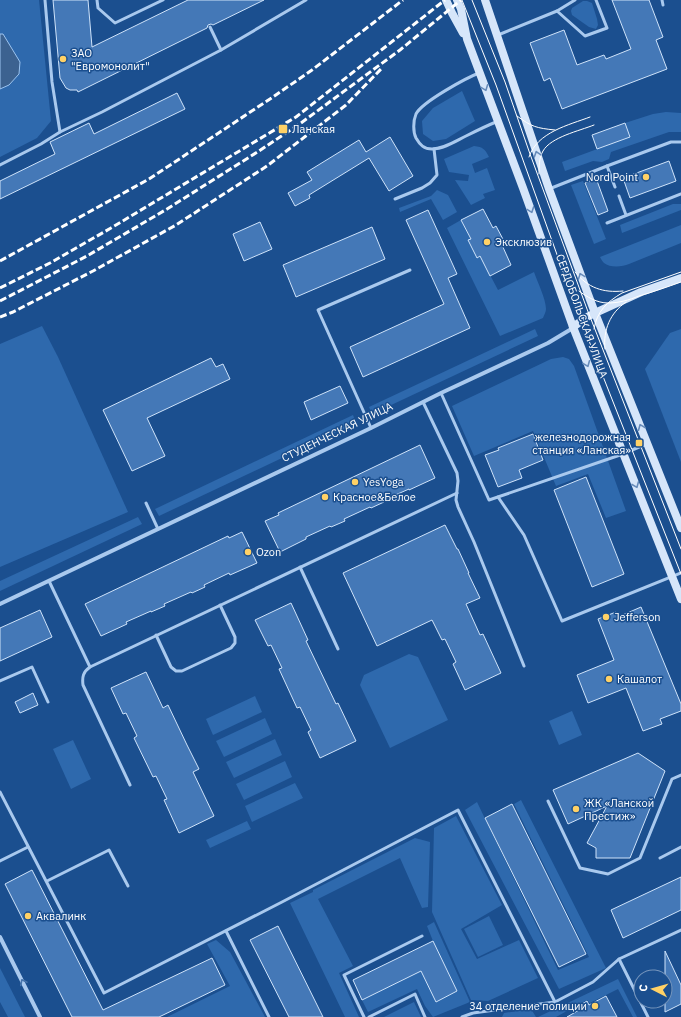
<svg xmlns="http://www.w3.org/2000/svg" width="681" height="1017" viewBox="0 0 681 1017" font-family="'IBM Plex Sans',sans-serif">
<rect width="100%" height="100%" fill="#1b4f8f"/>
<g fill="#2e69ad">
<path d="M0,0H39L51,121L37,138L0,157Z"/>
<path d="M583,1H587L592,3L597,19L598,25L596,29L589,27L572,15L571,11L572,8Z"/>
<path d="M462,91L475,121L446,139L433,141L423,134L422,121L433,108Z"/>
<path d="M666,112L681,113V132H669L611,152L609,159L602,162L593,161L565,171L562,162L630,137L625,123L653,114Z"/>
<path d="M474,146C483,147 485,149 489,157L472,164L475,173L487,168L495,190L483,194L485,198L471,205L455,180L468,181L469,175L449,172L444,159Z"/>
<path d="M583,181L606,239L594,244L571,185Z"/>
<path d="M437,190L448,195L457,212L443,220L431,199L400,212L399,208L431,196Z"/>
<path d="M673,204H681V210L622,233L620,225Z"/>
<path d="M461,220L471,239L468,240L477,257L480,256L498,290L534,272C537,281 546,299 546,309C546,312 544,315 543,318L500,336L447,228Z"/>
<path d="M681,225V243L629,264C622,267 610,268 604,263C602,261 601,259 600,257Z"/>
<path d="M42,326L58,357L128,512L0,567V344Z"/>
<path d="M535,329L538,336L372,414L369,407Z"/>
<path d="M681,329V462L645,369L670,333Z"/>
<path d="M563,357L569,359L574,366L626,511L606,518L588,474L556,486L533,431L474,456L452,406L551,359Z"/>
<path d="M353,415L356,423L159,516L155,509Z"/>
<path d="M138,517L142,524L0,591V581Z"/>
<path d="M409,654L418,657L448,720L390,748L360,685L364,675Z"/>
<path d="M255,696L262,712L213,735L206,719Z"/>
<path d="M572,711L582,735L559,745L549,721Z"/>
<path d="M265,718L272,734L224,757L216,741Z"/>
<path d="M275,739L282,755L234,778L226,762Z"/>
<path d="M73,740L91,779L71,789L53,749Z"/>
<path d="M285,761L292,777L244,800L236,784Z"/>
<path d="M295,783L303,798L252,822L245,806Z"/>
<path d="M521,800L606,968L559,989L465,810L477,802L558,970L589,957L514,804Z"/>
<path d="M456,816L502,905L461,929L477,959L519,940L538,978L488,1001L471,1000L432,912L434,828Z"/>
<path d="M247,821L251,829L210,848L206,840Z"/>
<path d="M415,838L430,842L428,907L422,908L400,858L318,899L353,966L339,973L359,1017H345L290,903L313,892V890Z"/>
<path d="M489,916L503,945L478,957L464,929Z"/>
<path d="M434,922L470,1002L433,1017L425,1006L417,989L368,1012L362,1000L421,971L436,1001L457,991L433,941L427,926Z"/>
<path d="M216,940L230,952L265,1017H167L230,986L207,944Z"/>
<path d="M0,968L25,1017H8L0,1002Z"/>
<path d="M618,979L637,1017H633L618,989L590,1003L587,1000L556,1017H538Z"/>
<path d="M414,1002L421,1017H384Z"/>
<path d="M531,1009L536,1017H502L504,1013Z"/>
</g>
<path fill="#3c6290" stroke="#9cc4f0" d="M0,34H3L20,62L19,74L9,85L0,89Z"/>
<g fill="#4478b7" stroke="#cfe3fa">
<path d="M53,0H88L92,47L188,0H264L213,25L211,24L208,25L207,28L78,92L77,90H70L66,88L60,78Z"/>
<path d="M612,0H649L663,37L656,40L667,69L562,109L550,78L544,81L530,43L564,30L577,65L604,55L606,59L631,49Z"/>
<path d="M177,93L185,109L0,199V181L55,154L50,142L89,123L94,134Z"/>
<path d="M625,123L630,137L597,149L592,135Z"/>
<path d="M390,137L413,176L389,191L369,158L309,195L310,198L295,206L288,193L312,180L307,172L359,140L366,152Z"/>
<path d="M669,161L676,181L630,198L623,178Z"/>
<path d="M596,178L608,211L598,215L585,183Z"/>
<path d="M483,209L493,228L496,226L505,243L502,245L511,265L490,276L480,256L477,258L468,240L471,239L461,220Z"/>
<path d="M428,210L457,274L448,278L470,328L363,377L350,347L444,304L406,220Z"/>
<path d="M260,222L272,249L244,261L233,234Z"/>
<path d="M372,227L385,259L296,297L283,265Z"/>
<path d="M211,358L216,367L223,364L230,379L147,418L165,456L132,471L103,410Z"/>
<path d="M340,386L348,403L311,420L304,402Z"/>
<path d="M533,434L543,460L519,470L522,478L498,487L485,455L499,450L498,448Z"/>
<path d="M420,445L435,478L409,490V489L384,500V502L371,508L370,507L344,519L345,521L331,527L330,526L306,537V539L280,552L265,521L279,515L278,513Z"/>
<path d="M586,477L624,574L592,587L554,490Z"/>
<path d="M445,525L457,549H458L469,573H468L480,598L466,604L480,635L483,634L501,673L465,690L453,664L456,662L445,639L442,640L432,620L377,646L343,573Z"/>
<path d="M242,532L257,563L230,575L229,573L204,585L205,587L192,593L191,592L164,604L165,606L151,612V611L126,622L127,624L101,636L85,604L228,536L229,538Z"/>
<path d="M291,603L308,640L306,641L336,704L338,703L356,741L320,758L308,732L311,730L300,707L297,708L279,669L282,668L271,645L268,646L255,620Z"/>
<path d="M641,607L681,704V711L660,719L662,724L643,731L626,688L588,703L577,675L614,660L598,619L616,612L618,617Z"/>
<path d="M40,610L52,637L0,661V628Z"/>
<path d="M146,672L163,708L168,705L187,745L199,769L193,772L214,816L179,833L164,800L167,799L156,776L153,777L134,738L137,736L126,713L123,714L111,688Z"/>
<path d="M33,693L38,705L20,713L15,702Z"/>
<path d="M638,753L665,771L630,858H596V848L587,843L607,806L568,824L553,790Z"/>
<path d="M512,804L586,954L559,967L485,818Z"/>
<path d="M32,870L103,1010L212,958L225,985L159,1017H72L5,884Z"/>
<path d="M681,877V910L623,938L611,910Z"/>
<path d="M278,926L323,1017H289L250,940Z"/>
<path d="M433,941L457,991L436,1002L421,971L362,1000L353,980Z"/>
<path d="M665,951L681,985V1004L665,1012Z"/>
<path d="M606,996L617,1017H567L579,1010L577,1007L587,1001L589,1005Z"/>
</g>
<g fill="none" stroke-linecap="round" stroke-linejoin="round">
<g stroke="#a9c9ee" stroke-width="3">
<path d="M45,0L52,82L60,132L102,112L221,50L306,0"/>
<path d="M97,0L98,8L115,23L163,0"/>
<path d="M662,0L663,5"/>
<path d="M557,11L585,36L607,28L596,0"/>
<path d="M210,27L221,50"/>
<path d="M498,35L557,11L575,0"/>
<path d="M479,73C466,78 422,102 416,114C413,121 413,132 416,138C420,145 424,149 432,149C444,149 456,141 466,136C476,131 486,126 496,122"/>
<path d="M0,165L41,144L60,132"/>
<path d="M615,187L607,166L671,142H681"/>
<path d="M549,189L607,166"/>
<path d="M619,196L626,215"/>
<path d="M395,199L422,188L430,183L437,175L434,149"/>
<path d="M607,223L681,194"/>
<path d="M441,393L489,500L623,454L646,444"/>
<path d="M423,402L457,473L458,481L456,500L458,507L474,542L524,666"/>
<path d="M371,428L318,310L410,270"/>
<path d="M498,497L524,535L562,621L681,573"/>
<path d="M146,503L158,529"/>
<path d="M300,567L338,649"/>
<path d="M49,581L90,667"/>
<path d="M156,635L171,667L176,671H182L231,648L235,643V637L220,605"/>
<path d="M0,681L32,667L48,702"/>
<path d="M130,785L83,685C82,677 83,672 90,667L457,493"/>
<path d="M0,792C34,859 69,926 104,993L282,902L458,810L555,1002"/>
<path d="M548,801L580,868L608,874L640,858L672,779L681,775"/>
<path d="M660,858L681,847"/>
<path d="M0,861L28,847"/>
<path d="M47,881L109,850L128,886"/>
<path d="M226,931L269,1017"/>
<path d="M619,959L648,1017"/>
<path d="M364,1017L344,975L422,936"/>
<path d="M369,1017L415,994L425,1017"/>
<path d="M462,1017L473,1013L555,1002L593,982L619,959L681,930"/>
</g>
<g stroke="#a9c9ee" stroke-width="4">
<path d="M0,604L371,428L441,393L548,343L573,328"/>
<path d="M0,937L40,1017"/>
</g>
<g stroke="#d6e6fa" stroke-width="8">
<path d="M446,0L452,13L463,33"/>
<path d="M457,0L461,9L467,39L523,188L573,327L681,599"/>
<path d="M485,0L549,189L595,313L681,528"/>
<path d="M573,327L587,317L595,313L641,292L681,278"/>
</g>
<g stroke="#fff" stroke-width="1">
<path d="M462,0L496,85L578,313L681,574"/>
<path d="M472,0L505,82L530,154L587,309L681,549"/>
<path d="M517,116C532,127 536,128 555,130"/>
<path d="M529,157C537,132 569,125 590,117"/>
<path d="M539,174C539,166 539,158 543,151C551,137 579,131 594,125"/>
<path d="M575,272C588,288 603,293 623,291"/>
<path d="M579,291C587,297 597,303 608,303C619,303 629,300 639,296C653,292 667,287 681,282"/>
<path d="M594,329C597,311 607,302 622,293L681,272"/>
<path d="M605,349C603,330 610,313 626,302"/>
</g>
<g stroke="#fff" stroke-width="3" stroke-dasharray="7 3" stroke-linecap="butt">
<path d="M0,261L149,179L270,99L312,70L403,0"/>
<path d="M0,288L50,263L111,228L296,117L445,0"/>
<path d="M0,301L87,256L167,209L259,151L301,123L400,50L461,0"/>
<path d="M0,317L13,312L93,271L176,225L267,166L346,105L383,67"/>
</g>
</g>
<defs><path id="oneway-chevron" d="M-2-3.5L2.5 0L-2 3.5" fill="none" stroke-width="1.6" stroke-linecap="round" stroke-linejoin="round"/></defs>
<g stroke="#668bba">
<use href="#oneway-chevron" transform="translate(485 88) rotate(69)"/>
<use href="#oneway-chevron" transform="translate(537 154) rotate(-108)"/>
<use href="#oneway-chevron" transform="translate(531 210) rotate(70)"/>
<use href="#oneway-chevron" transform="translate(581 276) rotate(-111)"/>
<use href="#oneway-chevron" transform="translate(587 364) rotate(68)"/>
<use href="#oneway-chevron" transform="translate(641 427) rotate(-112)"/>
<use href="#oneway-chevron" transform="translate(636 485) rotate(68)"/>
</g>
<use stroke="#4674ac" href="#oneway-chevron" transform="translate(23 982) rotate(-117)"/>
<g fill="#ffd166" stroke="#1b4f8f" stroke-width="1.5">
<circle cx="63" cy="59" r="4"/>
<rect x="278" y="124" width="10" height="10" rx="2"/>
<circle cx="646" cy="177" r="4"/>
<circle cx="487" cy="242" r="4"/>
<rect x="635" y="439" width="8" height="8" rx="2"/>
<circle cx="355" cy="482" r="4"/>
<circle cx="325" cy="497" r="4"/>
<circle cx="248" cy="552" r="4"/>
<circle cx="606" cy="617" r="4"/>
<circle cx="609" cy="679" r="4"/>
<circle cx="576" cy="809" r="4"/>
<circle cx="28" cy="916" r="4"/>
<circle cx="595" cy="1006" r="4"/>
</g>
<g text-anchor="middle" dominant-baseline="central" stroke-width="3" stroke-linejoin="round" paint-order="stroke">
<g font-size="11" fill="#fff" stroke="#1b4f8f" text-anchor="start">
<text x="71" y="53">ЗАО<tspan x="71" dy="13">"Евромонолит"</tspan></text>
<text x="292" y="129">Ланская</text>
<text x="638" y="177" text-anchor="end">Nord Point</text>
<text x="495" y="242">Эксклюзив</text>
<text x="631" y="437" text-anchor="end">железнодорожная<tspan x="631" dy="13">станция «Ланская»</tspan></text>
<text x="363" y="482">YesYoga</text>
<text x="333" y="497">Красное&amp;Белое</text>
<text x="256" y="552">Ozon</text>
<text x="614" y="617">Jefferson</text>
<text x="617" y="679">Кашалот</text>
<text x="584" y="803">ЖК «Ланской<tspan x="584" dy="13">Престиж»</tspan></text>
<text x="36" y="916">Аквалинк</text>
<text x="587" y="1006" text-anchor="end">34 отделение полиции</text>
</g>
<g font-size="11" fill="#fff" stroke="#1b4f8f">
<text transform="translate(582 316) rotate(70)">СЕРДОБОЛЬСКАЯ УЛИЦА</text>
<text transform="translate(337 432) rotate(-26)">СТУДЕНЧЕСКАЯ УЛИЦА</text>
</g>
</g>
<g transform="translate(653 989) rotate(276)"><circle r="19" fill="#1b4f8f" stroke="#7695bc"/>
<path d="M0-3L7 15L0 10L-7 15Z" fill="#ffd166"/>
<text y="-6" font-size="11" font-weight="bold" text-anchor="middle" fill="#ffffff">С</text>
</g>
</svg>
